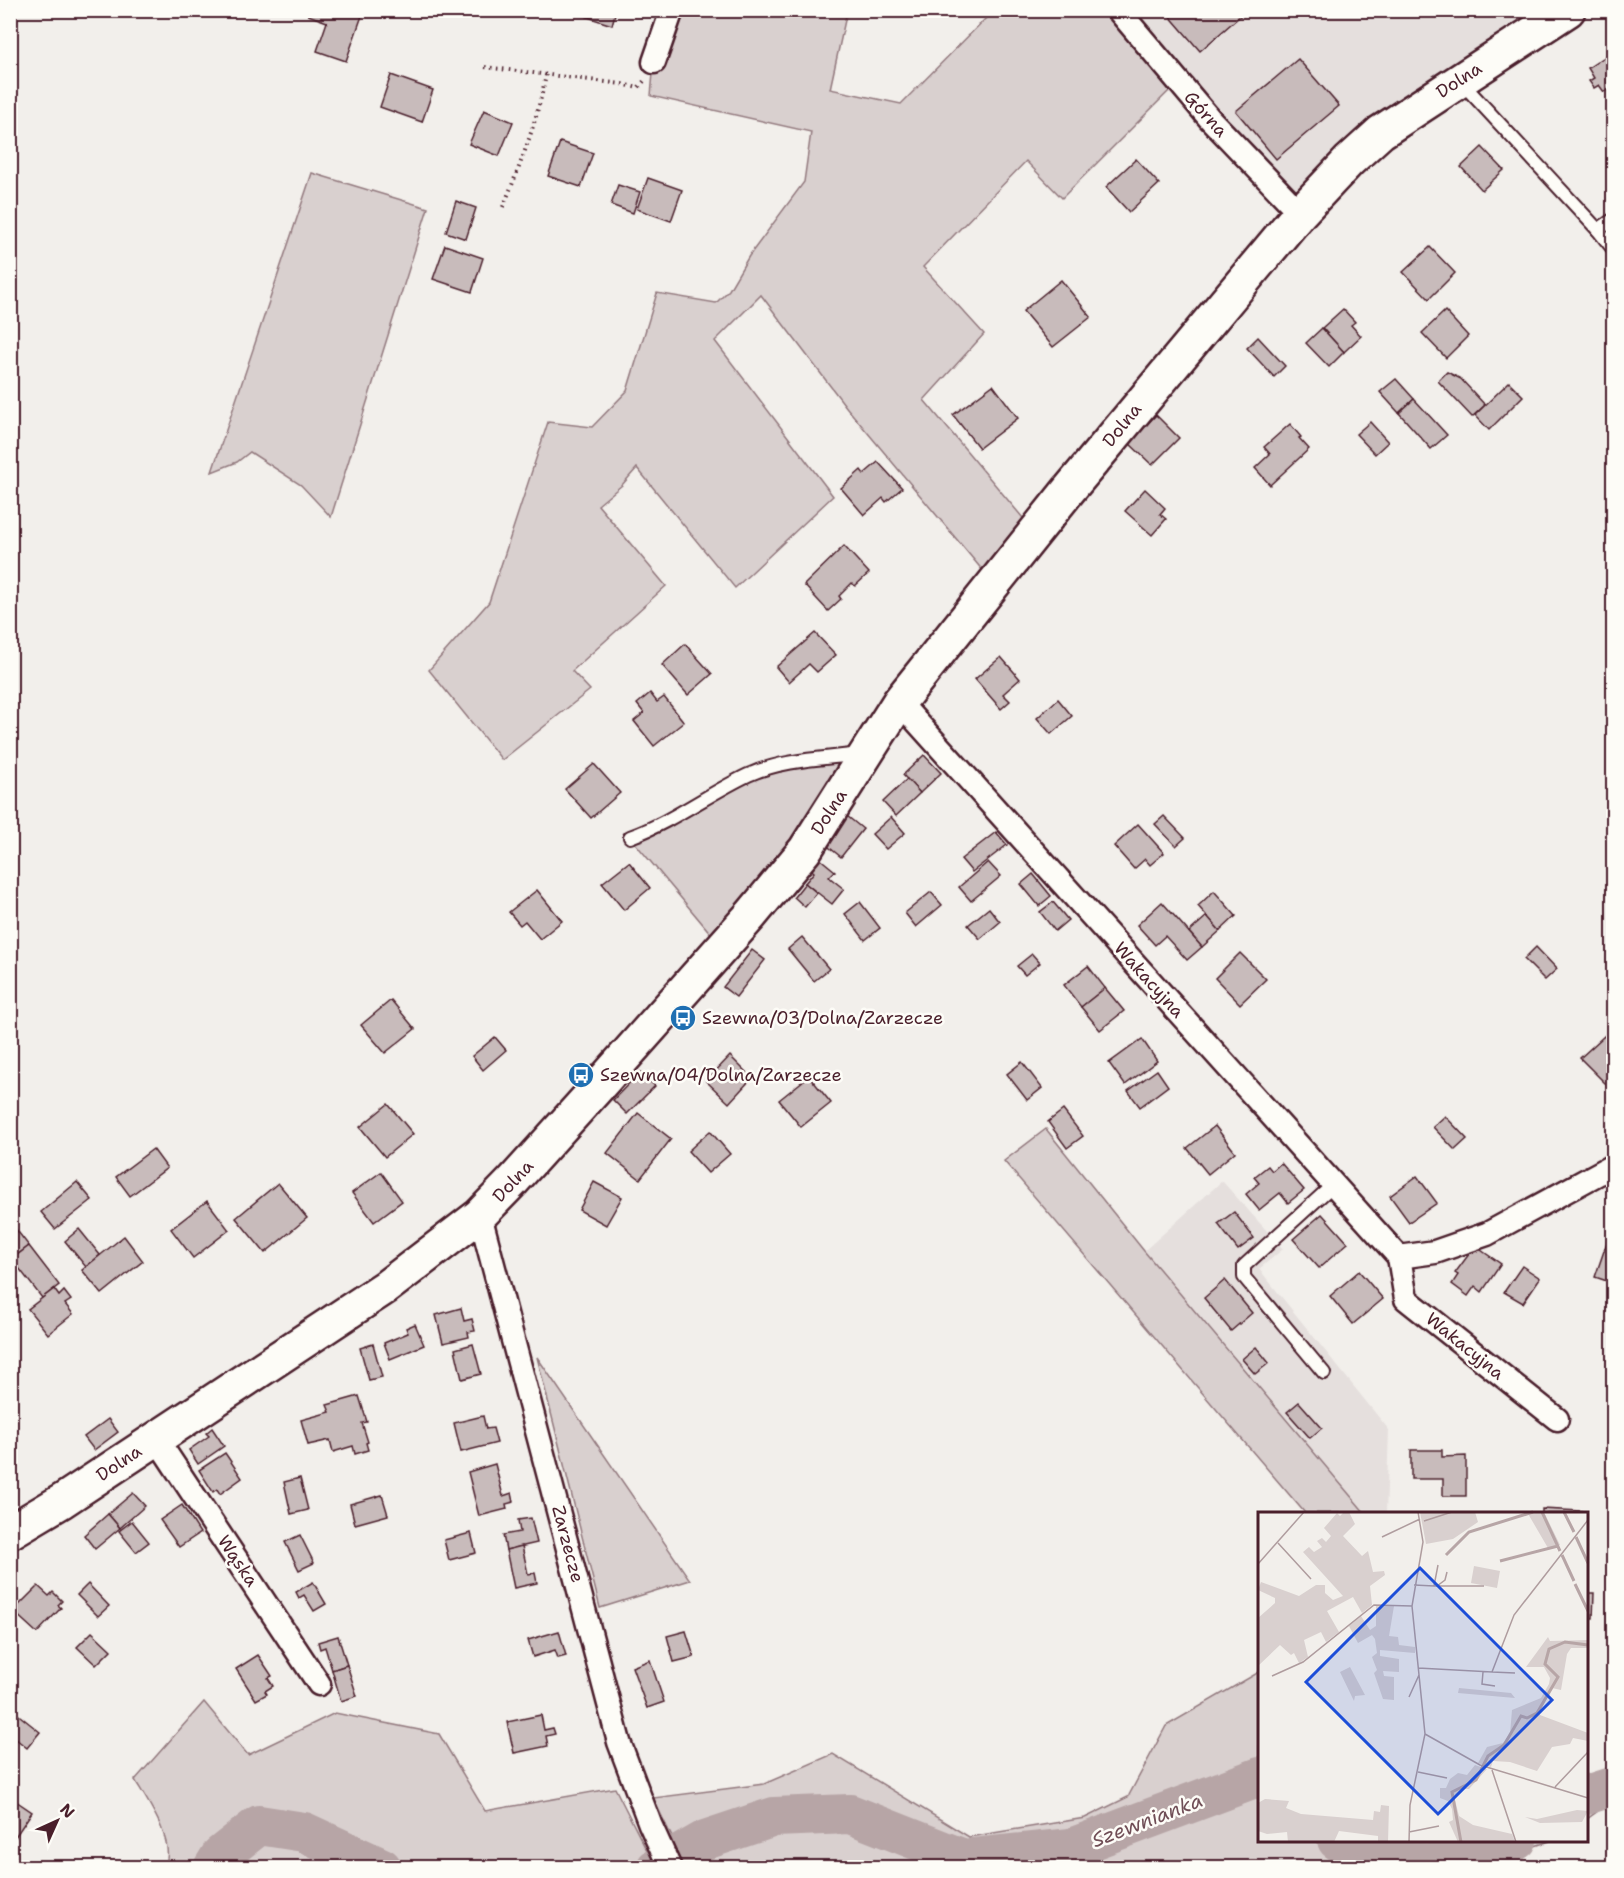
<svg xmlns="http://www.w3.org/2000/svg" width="1624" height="1878" viewBox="0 0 1624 1878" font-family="'Shantell Sans',sans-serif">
<rect width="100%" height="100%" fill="#f2efeb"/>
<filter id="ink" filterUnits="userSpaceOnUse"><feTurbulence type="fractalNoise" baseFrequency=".0167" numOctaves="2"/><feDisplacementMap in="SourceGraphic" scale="12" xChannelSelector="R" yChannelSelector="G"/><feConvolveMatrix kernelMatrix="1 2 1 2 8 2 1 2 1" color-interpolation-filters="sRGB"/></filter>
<g filter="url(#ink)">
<g fill="#e5dfdd">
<path d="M1129,11H1550L1297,198Z"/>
<path d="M1222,1181L1283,1249L1259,1269L1389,1430L1386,1513H1365L1144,1251Z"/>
</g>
<g fill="#d9d0cf" stroke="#92787d" stroke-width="1.5">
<path d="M672,11H847L830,89L901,104L993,11H1107L1173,87L1062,198L1026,161L923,267L984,334L924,400L1028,524L984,572L847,408L761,295L715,341L833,496L735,588L637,468L622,485L598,505L666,586L572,671L590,690L502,760L429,670L489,602L548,422L592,427L627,391L657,293L716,303L729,290L749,256L804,182L811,132L651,96L654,62Z"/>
<path d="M312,173L428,208L331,517L301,485L250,452L237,462L212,472Z"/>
<path d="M850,755L783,860L712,935L630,837L748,775Z"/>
<path d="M1046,1129L1144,1251L1365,1513H1305L1004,1161Z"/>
<path d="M537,1357L690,1580L600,1608Z"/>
<path d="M1259,1672L1260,1840L1550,1841L1469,1868H687L653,1798L764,1784L833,1754L969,1837L1085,1818L1128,1797L1166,1726Z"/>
<path d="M204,1702L248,1755L335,1713L439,1734L485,1811L615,1788L655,1867L311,1868L248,1865L245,1868L165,1867C176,1842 148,1802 135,1780Z"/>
<path d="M1613,1770V1800L1587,1819V1778Z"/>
</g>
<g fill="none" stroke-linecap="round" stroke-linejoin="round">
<g stroke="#b7a5a6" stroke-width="40">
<path d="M1586,1795L1614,1786"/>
<path d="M1337,1840L1359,1856L1429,1863L1503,1849L1517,1840"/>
<path d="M213,1868L221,1855L259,1825L304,1832L382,1868"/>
<path d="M656,1868L705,1840L774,1817L850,1814L964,1859L1071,1848L1260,1777"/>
</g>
</g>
<g fill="#c8bbbb" stroke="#4a1f2b" stroke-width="1.5">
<path d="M309,10H364L346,61L317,51L327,22L308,15Z"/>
<path d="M575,10H616L612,25L575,13Z"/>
<path d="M1172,10H1247L1200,51L1168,14Z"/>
<path d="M1612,52L1614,85L1604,92L1599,85L1594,88L1589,81L1594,78L1588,68Z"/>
<path d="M1298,59L1339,106L1276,159L1236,111Z"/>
<path d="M391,75L433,90L422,122L380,107Z"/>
<path d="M484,110L513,122L499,156L469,144Z"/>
<path d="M560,142L593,153L581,187L548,176Z"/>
<path d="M1482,147L1504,170L1482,190L1461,167Z"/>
<path d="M1136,159L1159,184L1129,212L1106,187Z"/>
<path d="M648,178L682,190L671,221L637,209Z"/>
<path d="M618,185L640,192L633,213L611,205Z"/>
<path d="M456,201L476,208L466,239L446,232Z"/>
<path d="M445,245L483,258L472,292L433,279Z"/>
<path d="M1430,247L1455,273L1429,299L1403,272Z"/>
<path d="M1061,280L1091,317L1053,347L1023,311Z"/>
<path d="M1343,309L1355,322L1351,325L1361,336L1344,352L1322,328Z"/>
<path d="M1445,311L1468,336L1446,358L1422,333Z"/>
<path d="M1322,328L1344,352L1329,367L1306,343Z"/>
<path d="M1258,337L1285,366L1274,377L1247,348Z"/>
<path d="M1447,372L1461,379L1485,405L1472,417L1438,381Z"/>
<path d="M1396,379L1414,399L1399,413L1380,392Z"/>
<path d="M1509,382L1523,396L1489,430L1475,415Z"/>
<path d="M993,385L1018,418L979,448L953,415Z"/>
<path d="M1414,399L1447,435L1431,449L1399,413Z"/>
<path d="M1156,415L1179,438L1152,465L1129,443Z"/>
<path d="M1370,422L1388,442L1375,454L1356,434Z"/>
<path d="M1290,424L1301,437L1299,438L1309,449L1270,485L1255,468L1270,454L1264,447Z"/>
<path d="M878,462L902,488L886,502L883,498L864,515L841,488L861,470L864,474Z"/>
<path d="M1145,489L1165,508L1160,514L1166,519L1152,535L1125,511Z"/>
<path d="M844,546L869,573L855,586L852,583L839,596L841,599L828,611L804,585Z"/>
<path d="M815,633L836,655L817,672L809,664L789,682L776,667Z"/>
<path d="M685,644L712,674L688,695L662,665Z"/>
<path d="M1001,657L1020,679L1003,694L1010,701L1001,709L975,679Z"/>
<path d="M650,693L657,702L664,697L684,722L654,746L634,721L644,713L637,704Z"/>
<path d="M1058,699L1072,716L1051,734L1037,718Z"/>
<path d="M924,755L941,773L920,793L903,775Z"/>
<path d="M594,764L620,793L591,818L565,789Z"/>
<path d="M907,779L920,793L896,816L883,802Z"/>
<path d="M847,816L863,829L841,857L825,844Z"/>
<path d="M1164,816L1185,838L1176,846L1155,824Z"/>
<path d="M891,817L905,833L886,849L872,834Z"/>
<path d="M1138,824L1164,853L1150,865L1145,859L1134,869L1114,846Z"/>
<path d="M996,832L1007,845L972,872L961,859Z"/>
<path d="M813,853L835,871L829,877L844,889L832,904L805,883L814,872L805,864Z"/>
<path d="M629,862L650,888L624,910L602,883Z"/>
<path d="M988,862L1001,876L971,901L959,887Z"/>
<path d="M1033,874L1051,896L1039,906L1021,884Z"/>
<path d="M805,883L817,893L805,907L794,897Z"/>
<path d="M537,890L562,921L540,939L525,921L520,925L509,912Z"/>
<path d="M1214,891L1236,916L1220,931L1198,906Z"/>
<path d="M931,892L942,905L916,927L905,913Z"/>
<path d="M860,902L880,928L865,940L845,914Z"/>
<path d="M1053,902L1068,920L1055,931L1040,912Z"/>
<path d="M1162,902L1202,947L1187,960L1165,936L1155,945L1137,925Z"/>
<path d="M989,908L1000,922L980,939L968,925Z"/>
<path d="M1207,916L1220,931L1202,947L1189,932Z"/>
<path d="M802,937L829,969L814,981L788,949Z"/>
<path d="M1536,947L1557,969L1545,980L1524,959Z"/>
<path d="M752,950L765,960L736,997L723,987Z"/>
<path d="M1240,953L1266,979L1240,1004L1215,978Z"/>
<path d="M1032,954L1040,963L1025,975L1017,966Z"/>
<path d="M1088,966L1105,988L1081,1007L1064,985Z"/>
<path d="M1105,988L1124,1011L1100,1030L1081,1007Z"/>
<path d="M391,1000L415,1029L385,1053L361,1025Z"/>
<path d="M1614,1027V1092L1580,1058Z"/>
<path d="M495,1037L506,1050L483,1070L472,1056Z"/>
<path d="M1142,1039L1157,1061L1125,1085L1109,1063Z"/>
<path d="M730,1056L752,1078L729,1103L706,1081Z"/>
<path d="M1022,1062L1042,1088L1027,1100L1007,1074Z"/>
<path d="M1157,1070L1168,1086L1140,1107L1128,1091Z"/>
<path d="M640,1072L655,1086L627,1114L613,1100Z"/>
<path d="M809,1076L831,1103L801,1127L779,1100Z"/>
<path d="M388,1104L413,1134L385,1157L360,1127Z"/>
<path d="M1063,1110L1083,1136L1067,1148L1048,1122Z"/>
<path d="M638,1113L671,1139L640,1179L607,1153Z"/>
<path d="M1445,1116L1467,1139L1455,1150L1433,1127Z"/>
<path d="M1215,1126L1235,1152L1208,1174L1187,1148Z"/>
<path d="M710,1131L730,1154L708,1173L688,1151Z"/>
<path d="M153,1149L167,1168L130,1196L116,1177Z"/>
<path d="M1281,1163L1304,1190L1288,1203L1280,1193L1259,1210L1246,1194L1259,1183L1254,1177L1268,1166L1272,1171Z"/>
<path d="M381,1172L402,1201L374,1222L352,1193Z"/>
<path d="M1417,1176L1437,1203L1409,1222L1390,1196Z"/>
<path d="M77,1182L92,1200L55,1229L41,1212Z"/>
<path d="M594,1182L622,1197L606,1225L579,1210Z"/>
<path d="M278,1183L307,1218L265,1253L236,1218Z"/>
<path d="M207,1201L229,1230L193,1258L171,1229Z"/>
<path d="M1234,1212L1254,1238L1238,1250L1218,1224Z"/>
<path d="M1322,1214L1348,1243L1319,1268L1293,1239Z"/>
<path d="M1614,1222V1263L1607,1281L1595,1277Z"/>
<path d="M15,1228L29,1246L10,1260V1231Z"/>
<path d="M79,1229L100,1255L86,1267L65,1241Z"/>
<path d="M124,1236L143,1261L102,1294L82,1270Z"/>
<path d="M29,1246L59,1285L42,1298L12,1259Z"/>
<path d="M1475,1246L1501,1264L1482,1292L1475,1286L1468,1296L1452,1284L1458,1275L1455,1273Z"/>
<path d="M1522,1266L1540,1278L1523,1303L1504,1292Z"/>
<path d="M1359,1271L1383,1299L1353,1324L1330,1296Z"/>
<path d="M1225,1280L1252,1313L1231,1331L1204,1298Z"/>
<path d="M54,1289L59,1296L64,1291L71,1300L65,1304L73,1314L48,1334L28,1309Z"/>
<path d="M461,1308L464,1321L472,1319L475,1331L468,1332L469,1337L443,1343L436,1315Z"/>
<path d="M415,1324L424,1345L390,1359L384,1343L408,1333L406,1328Z"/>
<path d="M373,1344L382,1377L369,1380L360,1348Z"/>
<path d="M473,1344L481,1374L462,1379L455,1349Z"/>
<path d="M1256,1347L1269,1363L1255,1374L1242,1359Z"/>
<path d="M359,1396L367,1422L362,1423L368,1442L366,1443L368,1450L355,1454L353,1446L333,1452L330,1440L308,1445L301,1420L330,1412L327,1405Z"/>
<path d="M1299,1402L1322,1428L1310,1438L1287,1412Z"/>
<path d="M483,1416L486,1429L493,1428L497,1443L461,1452L454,1423Z"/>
<path d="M108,1419L118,1432L94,1450L84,1437Z"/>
<path d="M212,1428L224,1446L198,1464L189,1450L209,1436L206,1433Z"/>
<path d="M1411,1450H1442V1457L1466,1456V1496H1443V1479H1411Z"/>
<path d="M225,1453L242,1478L220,1494L217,1489L213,1492L199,1470Z"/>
<path d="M495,1464L503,1496L512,1493L514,1502L506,1504L507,1509L479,1516L468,1472Z"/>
<path d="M300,1478L308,1510L291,1514L284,1482Z"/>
<path d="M133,1493L145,1506L120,1528L108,1514Z"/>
<path d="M382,1495L388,1515L355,1524L350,1504Z"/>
<path d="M182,1505L200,1533L179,1547L160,1520Z"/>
<path d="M1542,1509L1581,1511V1514H1542Z"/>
<path d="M108,1514L120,1528L95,1549L84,1535Z"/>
<path d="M531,1518L537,1543L506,1550L503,1535L520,1532L518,1520Z"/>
<path d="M132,1521L149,1542L136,1552L119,1531Z"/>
<path d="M471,1533L476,1553L449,1560L444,1540Z"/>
<path d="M300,1535L314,1563L299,1570L285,1542Z"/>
<path d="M522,1546L528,1574L535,1573L537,1583L514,1588L506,1550Z"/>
<path d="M313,1582L326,1604L314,1611L304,1595L299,1598L296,1592Z"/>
<path d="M88,1584L109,1606L98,1616L77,1595Z"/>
<path d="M38,1586L49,1596L53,1592L62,1601L58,1605L61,1608L37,1633L13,1611Z"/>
<path d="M1586,1593H1594L1593,1618H1586Z"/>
<path d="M559,1631L566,1656L558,1658L555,1650L533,1657L528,1640Z"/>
<path d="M686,1631L694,1657L674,1662L667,1636Z"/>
<path d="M92,1632L111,1650L96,1665L77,1647Z"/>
<path d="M338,1636L347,1665L332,1670L325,1647L320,1649L318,1642Z"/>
<path d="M258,1655L272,1676L268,1678L273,1686L265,1691L267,1694L256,1700L236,1669Z"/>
<path d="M650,1660L664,1702L647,1708L632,1667Z"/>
<path d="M347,1665L357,1696L341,1701L332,1670Z"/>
<path d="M10,1708L40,1732L27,1748L10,1734Z"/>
<path d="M541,1715L544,1730L553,1728L555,1734L546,1736L548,1746L514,1753L507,1722Z"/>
<path d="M13,1799L32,1812L15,1837L10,1834V1803Z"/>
</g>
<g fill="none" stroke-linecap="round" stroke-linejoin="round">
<g stroke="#4a1f2b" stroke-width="16">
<g id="lane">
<path d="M1462,83L1598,230L1614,219"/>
<path d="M1598,230L1614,250"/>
<path d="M630,837C672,822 708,794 748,775C784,759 823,759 861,754"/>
<path d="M1324,1373L1244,1277V1266L1334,1184"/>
</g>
</g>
<g stroke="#4a1f2b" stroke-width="27">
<g id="street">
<path d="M1118,10L1210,119L1300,213"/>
<path d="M654,62L672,10"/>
<path d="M899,702L1399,1257L1435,1252L1487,1234L1614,1165"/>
<path d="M480,1215L619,1742L650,1824L670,1868"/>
<path d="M1399,1257L1406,1299L1557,1419"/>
<path d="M156,1438L319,1684"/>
</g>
</g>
<g stroke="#4a1f2b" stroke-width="38">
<path id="secondary" d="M10,1532L62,1501L386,1287L480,1215L513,1181L597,1088L751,915L805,850L899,702L1068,491L1300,213L1349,161L1381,132L1568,10"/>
</g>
<g stroke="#4a1f2b" stroke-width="4" stroke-dasharray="1.5 4.5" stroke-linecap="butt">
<path d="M485,67L622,84L638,88L644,81"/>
<path d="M503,207C521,164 537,121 546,75"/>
</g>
<use href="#lane" stroke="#fdfcf7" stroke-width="12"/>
<use href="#street" stroke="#fdfcf7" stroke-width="22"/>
<use href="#secondary" stroke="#fdfcf7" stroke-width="33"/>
</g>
</g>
<defs>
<g id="bus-disc" transform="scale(1.35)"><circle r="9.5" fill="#1f6fb2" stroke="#fdfcf7"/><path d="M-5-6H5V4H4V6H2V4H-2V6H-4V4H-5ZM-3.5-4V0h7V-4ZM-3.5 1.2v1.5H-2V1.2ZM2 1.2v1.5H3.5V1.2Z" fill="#fff"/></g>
</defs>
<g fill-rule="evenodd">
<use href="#bus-disc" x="683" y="1018"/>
<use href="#bus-disc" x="581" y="1075"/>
</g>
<g text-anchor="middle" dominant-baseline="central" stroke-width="5" stroke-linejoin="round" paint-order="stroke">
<g font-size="18" fill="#4a1f2b" stroke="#fdfcf7">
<text transform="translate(1459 80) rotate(-33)">Dolna</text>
<text transform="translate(1206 114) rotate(48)">Górna</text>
<text transform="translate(1122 425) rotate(-51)">Dolna</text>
<text transform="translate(829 812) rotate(-57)">Dolna</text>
<text transform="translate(1149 980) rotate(48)">Wakacyjna</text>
<text transform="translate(513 1181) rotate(-47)">Dolna</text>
<text transform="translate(1465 1346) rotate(39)">Wakacyjna</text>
<text transform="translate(119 1463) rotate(-34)">Dolna</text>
<text transform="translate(568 1544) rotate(75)">Zarzecze</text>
<text transform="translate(238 1561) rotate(56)">Wąska</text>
</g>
<g font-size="18" fill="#4a1f2b" stroke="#fdfcf7" text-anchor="start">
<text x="702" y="1018">Szewna/03/Dolna/Zarzecze</text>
<text x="600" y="1075">Szewna/04/Dolna/Zarzecze</text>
</g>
<g font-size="20" font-style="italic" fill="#704e56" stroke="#fdfcf7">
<text transform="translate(1147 1820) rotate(-21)">Szewnianka</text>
</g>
</g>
<g transform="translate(1258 1512)">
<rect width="330" height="330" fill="#f2efeb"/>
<path d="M86,0H91L97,12L85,24L104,44L110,39L115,60L126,59L127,63L112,74L114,93L104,101L95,85L69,99L81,120L68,130L63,120L46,128L50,145L41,151L36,141L33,143L22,133L0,154V106L17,91V86L0,78L3,70L41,84L58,73H67V81L75,88L85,84L45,40L51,35L56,40L64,35L59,29L64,26L68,30L73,24L66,16L79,1L82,4ZM162,0H217L220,10L195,27L168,32ZM269,0H286L302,33L290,36ZM216,54L242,59L239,76L213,71ZM118,93L136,94L131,124L140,125L141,133L157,135V141L122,138V144L141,147V160L125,159L126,164L136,165V188L125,187L116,161L119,158L114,145L119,141L117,127L114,123L100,131L91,114L103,104L112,118L118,114ZM290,125L292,129L330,128V136H313L309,142L303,178L294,176L282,199V203L330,221V229L315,226L312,232L294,235L279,259L252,250L235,249L233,255L220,251L229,235L245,231L252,222L254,198L283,186L291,172L292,166L286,155H268ZM92,155L107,183L97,184L96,189L82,160ZM201,176L253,181L257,186L200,181ZM217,253L229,257L211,277H204L196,284L201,304L215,313L254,322L257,330H200L191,310L195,308L194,297L190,289L182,286V276H188L192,267L200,261L209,263ZM7,287L31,289L28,296L43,302L115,308L116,299L122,300L123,293L131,294L130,330H120V324L81,319L76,330H30L29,320L9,322L0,319V291ZM319,298L330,299L324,310L282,311L267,305L279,307Z" fill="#d9d0cf"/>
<path fill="none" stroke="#b7a5a6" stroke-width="3" d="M284,0L302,39M306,0L316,20M318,25L330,51M188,43L211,20L275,0M304,43L316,69M242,49L300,34M317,72L330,99M203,330L194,280L218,268L230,244L246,233L263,204L269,206L279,201L300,165L287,152L291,137L307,130L330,133"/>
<path fill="none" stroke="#af9c9e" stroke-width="1.5" d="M166,9L194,0M124,25L162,7M20,31L53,67M0,52L46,0M156,73L176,74L180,53M176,74H226M179,74L187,68L189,60M160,156L234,160L256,103L330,8M225,160L224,172L237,174M234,160L257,161M14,164L45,150L116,93L154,94M151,185L161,163M167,222L222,253L330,286M234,258L258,330M160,260L189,266M297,275L330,240M151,320L181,314M151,330L152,293L167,222L154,94L165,30L160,0"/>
<path fill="#1d4ed8" fill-opacity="0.15" stroke="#1d4ed8" stroke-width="3" d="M162,56L294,188L180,302L48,170Z"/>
<rect width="330" height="330" fill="none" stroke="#4a1f2b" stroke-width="3"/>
</g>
<rect width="1624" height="1878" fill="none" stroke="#fdfcf7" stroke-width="36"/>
<rect x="18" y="18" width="1588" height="1842" fill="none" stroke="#4a1f2b" stroke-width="2" filter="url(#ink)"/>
<g transform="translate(57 1821) rotate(45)" stroke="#fdfcf7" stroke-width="4.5" paint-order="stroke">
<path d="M0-4.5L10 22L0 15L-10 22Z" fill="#4a1f2b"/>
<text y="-9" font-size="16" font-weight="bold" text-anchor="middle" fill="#4a1f2b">N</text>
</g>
</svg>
